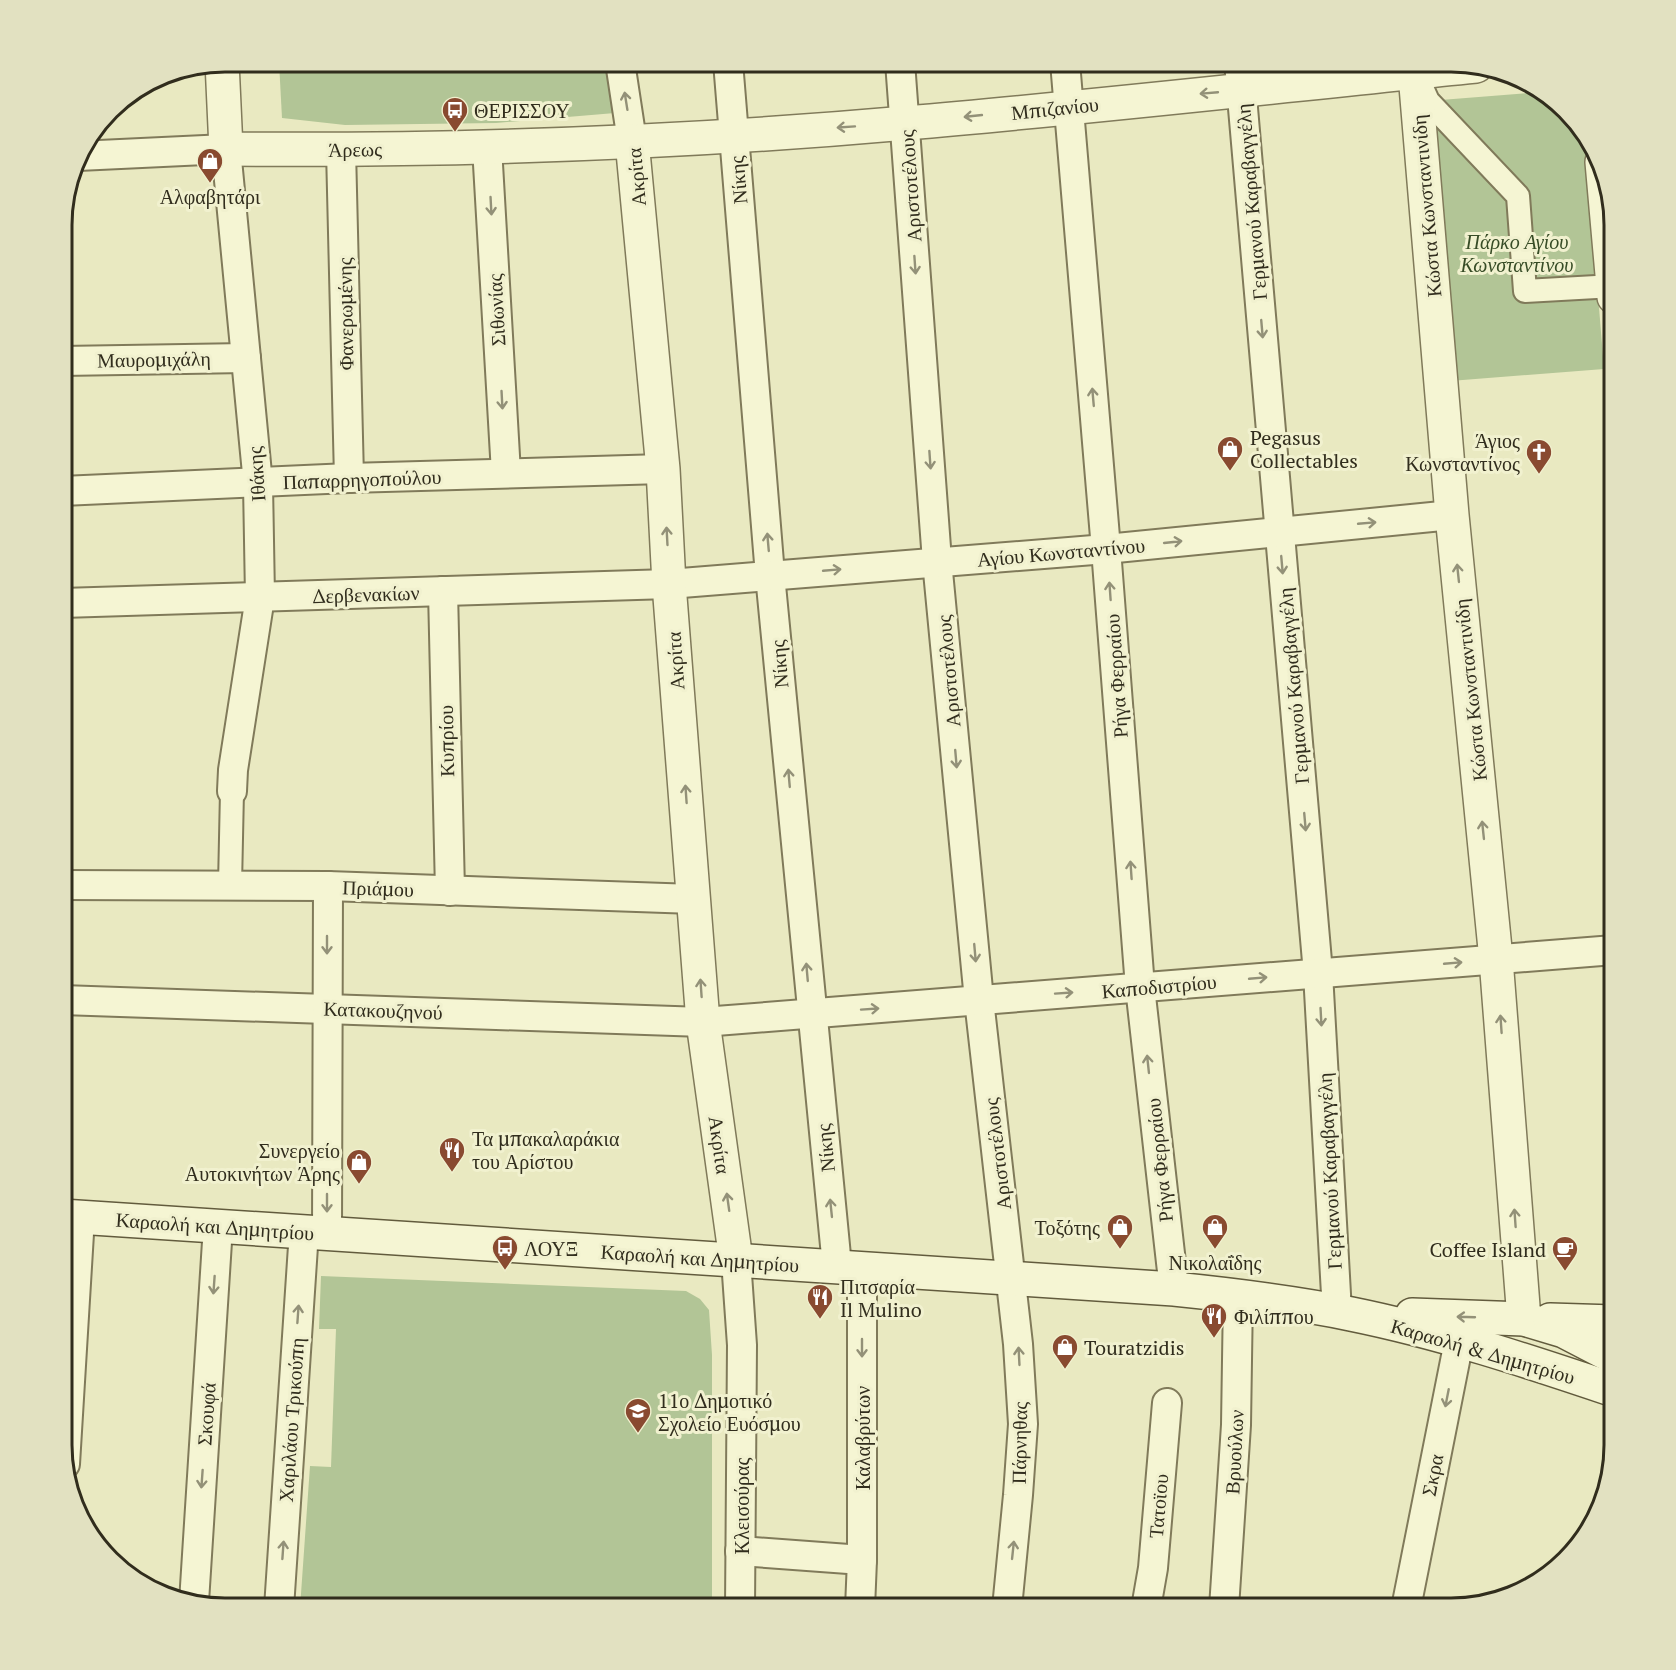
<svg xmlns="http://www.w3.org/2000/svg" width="1676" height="1670" viewBox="0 0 1676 1670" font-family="'PT Serif',serif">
<rect width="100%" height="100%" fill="#e9e9c1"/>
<g fill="#b2c596">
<path d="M279,62H605L615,113L496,123L345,125L282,118Z"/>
<path d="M1541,92L1574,117L1585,135L1604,369L1450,381L1428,101Z"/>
<path d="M321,1276L686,1291L700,1299L709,1310L712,1355V1608H300L310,1466L331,1467L336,1329H319Z"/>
</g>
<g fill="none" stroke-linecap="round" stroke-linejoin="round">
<g stroke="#807a5a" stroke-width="26">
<g id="pedestrian">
<path d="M1419,81L1428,101L1518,196L1525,291L1614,286"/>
<path d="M230,885L232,791"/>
</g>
</g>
<g stroke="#807a5a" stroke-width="32">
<g id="minor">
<path d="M620,62L632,141"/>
<path d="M728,62L770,575L837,1266"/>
<path d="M900,62L937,561L979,1000L1018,1344L1023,1424L1018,1495L1007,1608"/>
<path d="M1065,62L1106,549L1140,987L1174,1289"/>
<path d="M1239,62L1318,973L1337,1312"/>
<path d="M487,147L506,473"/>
<path d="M341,150L349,478"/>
<path d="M78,156L226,149L258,484L260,597L233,770L232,791"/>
<path d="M62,361L246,358"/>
<path d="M62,491L349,478L663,469"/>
<path d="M443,591L450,891"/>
<path d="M62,603L669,584L1106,549L1452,515"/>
<path d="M62,885L328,886L694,899"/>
<path d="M62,1000L703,1022L1614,950"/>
<path d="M327,1233L328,886"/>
<path d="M736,1260L742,1345L740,1608"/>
<path d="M65,1464L80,1217"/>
<path d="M740,1551L862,1560"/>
<path d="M194,1602L218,1226"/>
<path d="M279,1608L304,1231"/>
<path d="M860,1608L862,1560V1268"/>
<path d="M1146,1608L1153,1568L1167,1403"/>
<path d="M1224,1608L1236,1425L1238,1296"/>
<path d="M1406,1608L1459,1341"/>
</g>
</g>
<g stroke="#807a5a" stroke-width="36">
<g id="tertiary">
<path d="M222,62L226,149C453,151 680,143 906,123C1096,107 1286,85 1476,66"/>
<path d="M1414,62L1452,515L1496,959L1524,1319"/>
<path d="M632,141L663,469L669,584L703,1022L736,1260"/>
<path d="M1602,162L1614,297"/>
</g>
</g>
<g stroke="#625b3d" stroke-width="36">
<g id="secondary">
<path d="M62,1216L1174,1289C1233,1295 1292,1302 1351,1314C1440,1332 1528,1361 1614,1390"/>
<path d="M1412,1315L1524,1319L1564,1331L1614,1357"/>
<path d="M1550,1320L1614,1322"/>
</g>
</g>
<use href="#pedestrian" stroke="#f5f5d3" stroke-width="22"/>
<use href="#minor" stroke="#f5f5d3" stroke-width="28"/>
<use href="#tertiary" stroke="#f5f5d3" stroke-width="33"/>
<use href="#secondary" stroke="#f5f5d3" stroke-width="33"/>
</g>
<defs><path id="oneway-shaft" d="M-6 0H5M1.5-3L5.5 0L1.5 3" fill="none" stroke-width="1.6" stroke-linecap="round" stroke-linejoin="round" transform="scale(1.5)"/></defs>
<g stroke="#939178">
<use href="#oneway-shaft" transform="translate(1209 93) rotate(175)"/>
<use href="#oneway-shaft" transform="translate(626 101) rotate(-99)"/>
<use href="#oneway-shaft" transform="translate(973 116) rotate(174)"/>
<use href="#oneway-shaft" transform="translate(846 127) rotate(176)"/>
<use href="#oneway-shaft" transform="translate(491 206) rotate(87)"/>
<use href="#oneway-shaft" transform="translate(915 265) rotate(86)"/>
<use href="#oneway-shaft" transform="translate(1262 329) rotate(85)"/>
<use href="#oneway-shaft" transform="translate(1093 397) rotate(-95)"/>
<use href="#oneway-shaft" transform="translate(502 400) rotate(87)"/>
<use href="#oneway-shaft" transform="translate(930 460) rotate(86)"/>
<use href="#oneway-shaft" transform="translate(1367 523) rotate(-5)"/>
<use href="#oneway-shaft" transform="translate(667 536) rotate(-93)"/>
<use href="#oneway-shaft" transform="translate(768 542) rotate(-95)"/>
<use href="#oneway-shaft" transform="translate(1173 542) rotate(-6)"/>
<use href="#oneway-shaft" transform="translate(1282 565) rotate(85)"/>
<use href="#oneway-shaft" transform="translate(832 570) rotate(-5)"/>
<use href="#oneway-shaft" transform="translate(1458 573) rotate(-96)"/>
<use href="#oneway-shaft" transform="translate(1110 591) rotate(-94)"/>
<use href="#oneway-shaft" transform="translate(956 759) rotate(85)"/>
<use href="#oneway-shaft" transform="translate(789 778) rotate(-95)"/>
<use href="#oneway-shaft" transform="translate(686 794) rotate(-94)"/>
<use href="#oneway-shaft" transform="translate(1305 822) rotate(85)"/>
<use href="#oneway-shaft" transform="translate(1483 830) rotate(-96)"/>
<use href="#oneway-shaft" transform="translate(1131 870) rotate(-94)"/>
<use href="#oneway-shaft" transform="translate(327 945) rotate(90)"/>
<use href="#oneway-shaft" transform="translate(975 953) rotate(85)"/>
<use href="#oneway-shaft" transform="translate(1453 963) rotate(-5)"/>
<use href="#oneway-shaft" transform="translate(807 972) rotate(-95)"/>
<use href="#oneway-shaft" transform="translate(1258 978) rotate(-5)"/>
<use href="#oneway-shaft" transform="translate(701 988) rotate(-94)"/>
<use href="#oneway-shaft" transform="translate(1064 993) rotate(-4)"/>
<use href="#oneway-shaft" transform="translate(870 1009) rotate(-4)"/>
<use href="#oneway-shaft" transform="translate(1321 1017) rotate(87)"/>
<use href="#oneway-shaft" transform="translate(1501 1024) rotate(-94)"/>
<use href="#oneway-shaft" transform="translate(1148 1064) rotate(-96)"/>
<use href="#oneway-shaft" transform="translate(728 1202) rotate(-98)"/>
<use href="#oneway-shaft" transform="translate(327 1203) rotate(90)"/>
<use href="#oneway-shaft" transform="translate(831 1208) rotate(-96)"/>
<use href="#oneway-shaft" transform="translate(1515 1218) rotate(-94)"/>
<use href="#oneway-shaft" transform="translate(214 1285) rotate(94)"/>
<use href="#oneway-shaft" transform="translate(298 1314) rotate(-86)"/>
<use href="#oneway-shaft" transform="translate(1466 1317) rotate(-178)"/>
<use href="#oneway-shaft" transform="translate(862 1348) rotate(90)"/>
<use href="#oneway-shaft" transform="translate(1019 1356) rotate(-93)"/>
<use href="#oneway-shaft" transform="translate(1447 1398) rotate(101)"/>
<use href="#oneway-shaft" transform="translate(202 1479) rotate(94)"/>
<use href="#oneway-shaft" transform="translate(283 1550) rotate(-86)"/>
<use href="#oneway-shaft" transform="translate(1013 1550) rotate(-84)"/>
</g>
<defs>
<g id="bus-pin" transform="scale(1.35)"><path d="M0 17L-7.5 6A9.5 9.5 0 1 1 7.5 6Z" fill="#894a30" stroke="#f1f1cf"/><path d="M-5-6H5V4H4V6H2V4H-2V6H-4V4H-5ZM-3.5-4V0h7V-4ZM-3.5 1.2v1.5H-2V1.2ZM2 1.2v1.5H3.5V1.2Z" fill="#fff"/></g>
<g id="shop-pin" transform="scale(1.35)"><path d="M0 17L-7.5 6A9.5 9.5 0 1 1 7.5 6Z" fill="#894a30" stroke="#f1f1cf"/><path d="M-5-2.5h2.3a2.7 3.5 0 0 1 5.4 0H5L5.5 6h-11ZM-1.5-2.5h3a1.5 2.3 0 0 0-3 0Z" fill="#fff"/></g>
<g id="church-pin" transform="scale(1.35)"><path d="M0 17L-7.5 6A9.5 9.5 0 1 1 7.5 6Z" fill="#894a30" stroke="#f1f1cf"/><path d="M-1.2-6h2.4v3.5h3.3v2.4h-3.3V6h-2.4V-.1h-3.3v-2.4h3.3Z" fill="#fff"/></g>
<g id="restaurant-pin" transform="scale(1.35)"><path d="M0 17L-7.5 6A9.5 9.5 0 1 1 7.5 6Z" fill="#894a30" stroke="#f1f1cf"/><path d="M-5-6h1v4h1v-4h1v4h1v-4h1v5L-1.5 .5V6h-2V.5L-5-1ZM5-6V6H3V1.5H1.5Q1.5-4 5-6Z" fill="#fff"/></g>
<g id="cafe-pin" transform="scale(1.35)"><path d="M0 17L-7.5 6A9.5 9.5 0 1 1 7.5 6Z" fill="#894a30" stroke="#f1f1cf"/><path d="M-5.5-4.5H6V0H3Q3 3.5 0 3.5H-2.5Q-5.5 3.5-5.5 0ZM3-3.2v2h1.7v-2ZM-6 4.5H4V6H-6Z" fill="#fff"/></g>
<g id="school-pin" transform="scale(1.35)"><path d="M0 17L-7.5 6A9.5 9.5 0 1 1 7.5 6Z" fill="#894a30" stroke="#f1f1cf"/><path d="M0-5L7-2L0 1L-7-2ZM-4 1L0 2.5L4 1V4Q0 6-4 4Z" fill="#fff"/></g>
</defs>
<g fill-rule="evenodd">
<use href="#bus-pin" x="455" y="110"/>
<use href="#shop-pin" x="210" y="161"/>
<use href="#shop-pin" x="1230" y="449"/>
<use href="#church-pin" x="1539" y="452"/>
<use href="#restaurant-pin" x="452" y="1150"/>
<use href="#shop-pin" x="359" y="1162"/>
<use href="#shop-pin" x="1120" y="1227"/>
<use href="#shop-pin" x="1215" y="1227"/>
<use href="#bus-pin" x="505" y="1248"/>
<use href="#cafe-pin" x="1565" y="1249"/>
<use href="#restaurant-pin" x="820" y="1297"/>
<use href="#restaurant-pin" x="1214" y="1316"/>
<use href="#shop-pin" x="1065" y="1347"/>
<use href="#school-pin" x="638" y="1411"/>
</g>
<g text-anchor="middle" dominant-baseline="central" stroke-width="6" stroke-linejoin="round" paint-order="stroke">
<g font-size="20" fill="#312d1d" stroke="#f1f1cf">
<text transform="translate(1055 108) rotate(-6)">Μπιζανίου</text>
<text transform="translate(355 149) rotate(-1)">Άρεως</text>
<text transform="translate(636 177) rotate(-95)">Ακρίτα</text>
<text transform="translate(738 180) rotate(-95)">Νίκης</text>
<text transform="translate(910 186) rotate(-94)">Αριστοτέλους</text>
<text transform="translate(1251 202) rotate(-95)">Γερμανού Καραβαγγέλη</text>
<text transform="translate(1426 206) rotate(-95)">Κώστα Κωνσταντινίδη</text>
<text transform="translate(496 310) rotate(-93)">Σιθωνίας</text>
<text transform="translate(345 314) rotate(-91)">Φανερωμένης</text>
<text transform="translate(154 359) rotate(-1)">Μαυρομιχάλη</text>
<text transform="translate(256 474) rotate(-94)">Ιθάκης</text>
<text transform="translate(362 479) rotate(-2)">Παπαρρηγοπούλου</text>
<text transform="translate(1061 552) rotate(-5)">Αγίου Κωνσταντίνου</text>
<text transform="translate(366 594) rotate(-2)">Δερβενακίων</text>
<text transform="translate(675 661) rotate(-94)">Ακρίτα</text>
<text transform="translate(779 664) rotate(-95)">Νίκης</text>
<text transform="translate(948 671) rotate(-95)">Αριστοτέλους</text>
<text transform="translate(1116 676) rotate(-94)">Ρήγα Φερραίου</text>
<text transform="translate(1293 686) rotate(-95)">Γερμανού Καραβαγγέλη</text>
<text transform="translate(1470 690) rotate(-96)">Κώστα Κωνσταντινίδη</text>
<text transform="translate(446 741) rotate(-91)">Κυπρίου</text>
<text transform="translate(378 888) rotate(2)">Πριάμου</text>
<text transform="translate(1159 986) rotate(-5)">Καποδιστρίου</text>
<text transform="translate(383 1010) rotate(2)">Κατακουζηνού</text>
<text transform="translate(720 1145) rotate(82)">Ακρίτα</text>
<text transform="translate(825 1148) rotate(-96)">Νίκης</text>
<text transform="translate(997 1154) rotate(-97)">Αριστοτέλους</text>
<text transform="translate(1159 1160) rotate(-96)">Ρήγα Φερραίου</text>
<text transform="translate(1329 1171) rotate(-93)">Γερμανού Καραβαγγέλη</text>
<text transform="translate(215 1226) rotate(4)">Καραολή και Δημητρίου</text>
<text transform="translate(700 1258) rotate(4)">Καραολή και Δημητρίου</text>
<text transform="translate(1483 1351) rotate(16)">Καραολή &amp; Δημητρίου</text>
<text transform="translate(206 1414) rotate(-86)">Σκουφά</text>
<text transform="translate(291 1420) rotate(-86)">Χαριλάου Τρικούπη</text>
<text transform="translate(862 1438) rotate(-90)">Καλαβρύτων</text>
<text transform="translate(1019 1443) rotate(-89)">Πάρνηθας</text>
<text transform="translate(1234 1452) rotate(-87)">Βρυούλων</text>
<text transform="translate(1432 1475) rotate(-79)">Σκρα</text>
<text transform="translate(741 1506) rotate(-90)">Κλεισούρας</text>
<text transform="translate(1158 1506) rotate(-85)">Τατοϊου</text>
</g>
<g font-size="20" fill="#312d1d" stroke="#f1f1cf" text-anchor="start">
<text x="474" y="110">ΘΕΡΙΣΣΟΥ</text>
<text x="210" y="196" text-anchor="middle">Αλφαβητάρι</text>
<text x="1250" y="437">Pegasus<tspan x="1250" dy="23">Collectables</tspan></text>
<text x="1520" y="440" text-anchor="end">Άγιος<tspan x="1520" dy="23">Κωνσταντίνος</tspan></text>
<text x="472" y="1138">Τα μπακαλαράκια<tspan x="472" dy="23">του Αρίστου</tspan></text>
<text x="340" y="1150" text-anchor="end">Συνεργείο<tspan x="340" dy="23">Αυτοκινήτων Άρης</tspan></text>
<text x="1100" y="1227" text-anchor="end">Τοξότης</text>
<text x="524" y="1248">ΛΟΥΞ</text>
<text x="1546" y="1249" text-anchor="end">Coffee Island</text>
<text x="1215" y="1262" text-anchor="middle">Νικολαΐδης</text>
<text x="840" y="1286">Πιτσαρία<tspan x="840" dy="23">Il Mulino</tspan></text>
<text x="1234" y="1316">Φιλίππου</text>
<text x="1084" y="1347">Touratzidis</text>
<text x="658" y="1400">11ο Δημοτικό<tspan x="658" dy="23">Σχολείο Ευόσμου</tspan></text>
</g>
<g font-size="20" font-style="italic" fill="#374c26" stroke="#f1f1cf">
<text x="1517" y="241">Πάρκο Αγίου<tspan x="1517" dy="23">Κωνσταντίνου</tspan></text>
</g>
</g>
<path d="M0 0H1676V1670H0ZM225 72H1451A153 153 0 0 1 1604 225V1445A153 153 0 0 1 1451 1598H225A153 153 0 0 1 72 1445V225A153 153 0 0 1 225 72Z" fill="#e2e1c1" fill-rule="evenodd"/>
<path fill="none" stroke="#312d1d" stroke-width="3" d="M225 72H1451A153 153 0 0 1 1604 225V1445A153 153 0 0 1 1451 1598H225A153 153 0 0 1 72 1445V225A153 153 0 0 1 225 72Z"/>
</svg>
